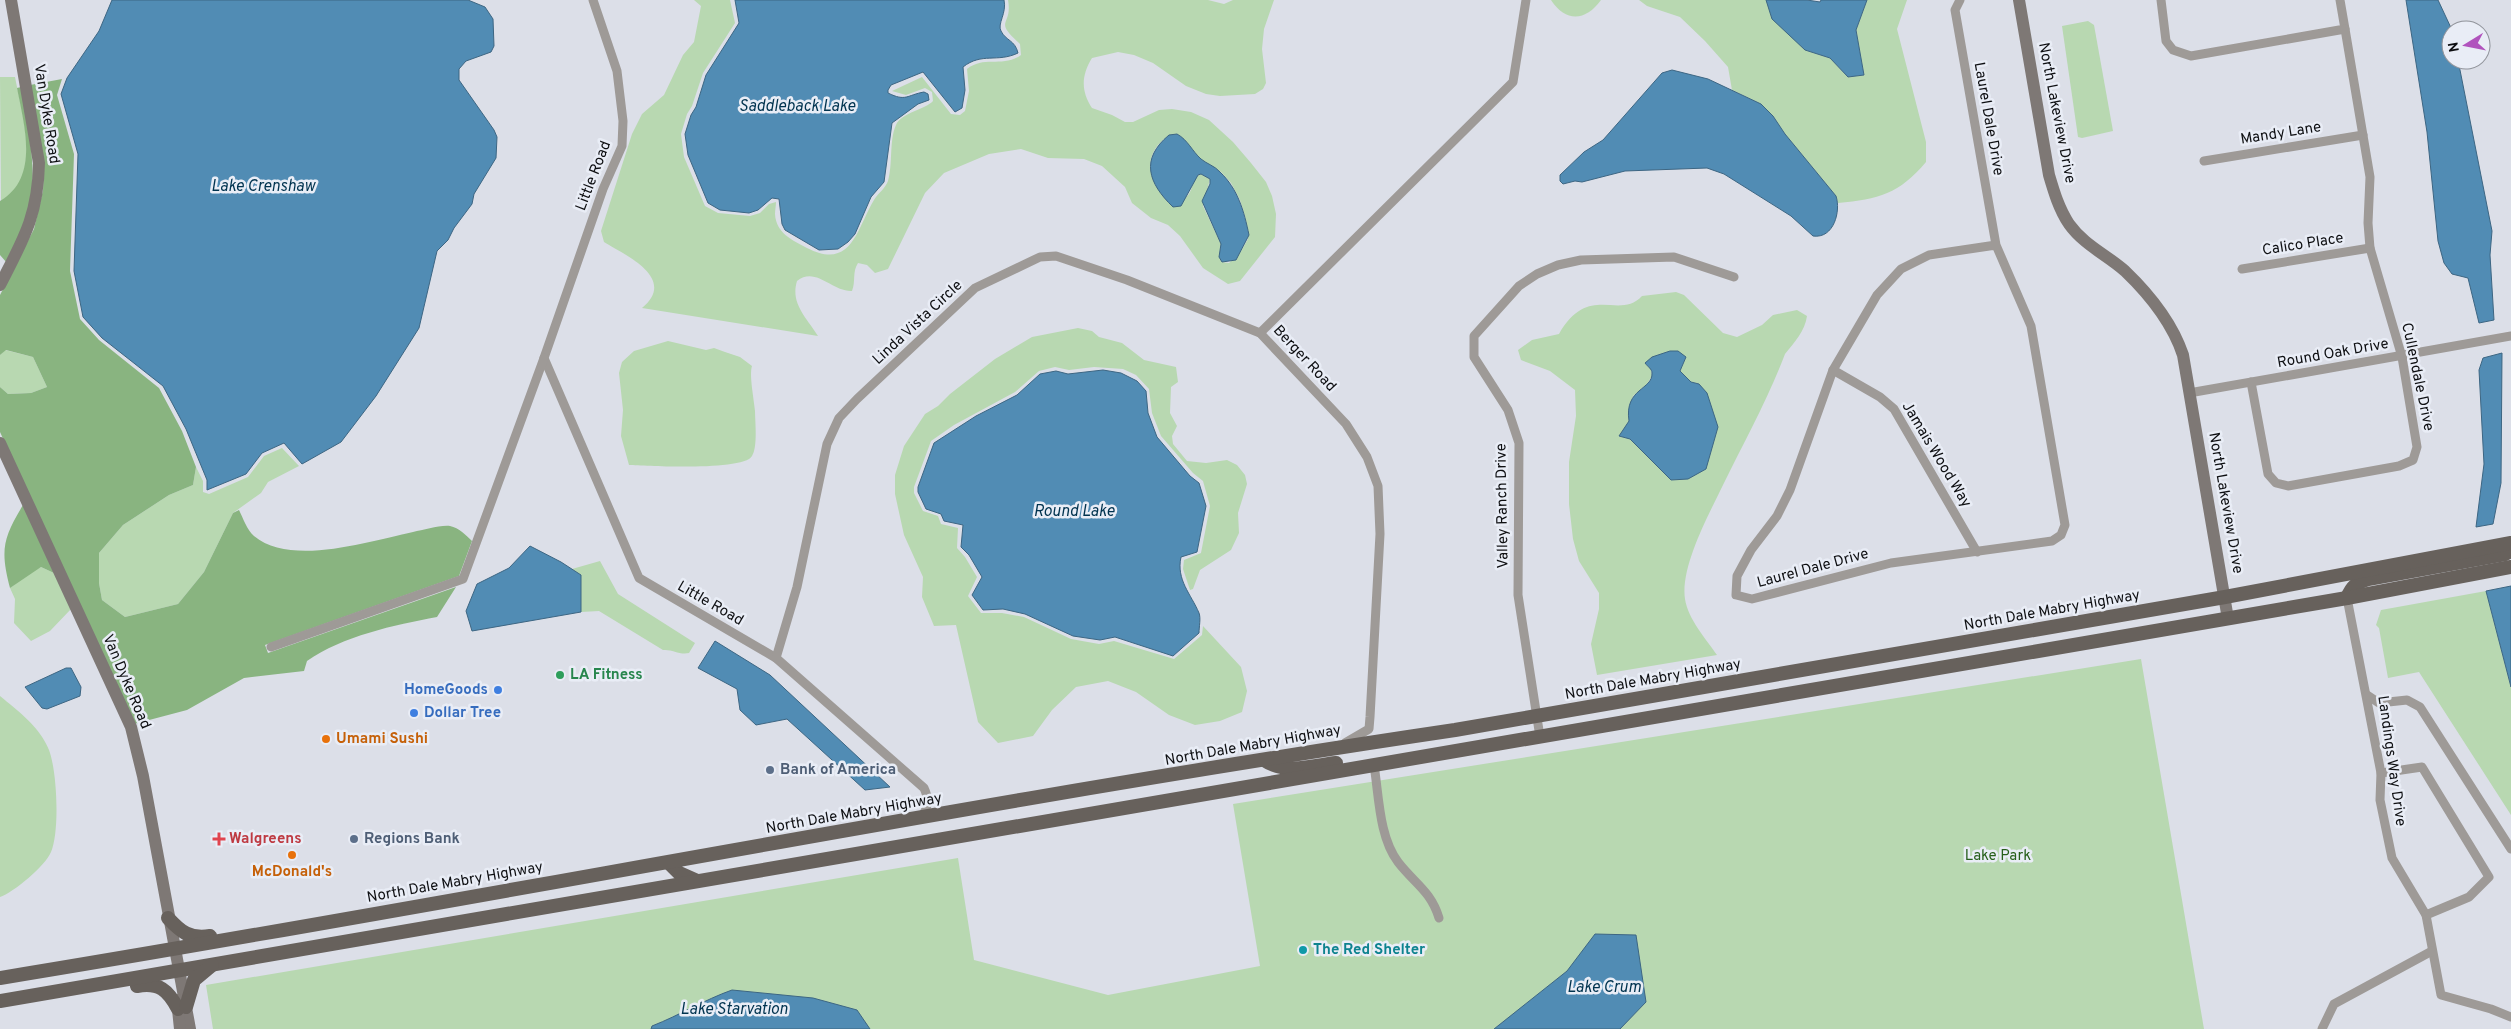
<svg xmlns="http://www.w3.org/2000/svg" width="2511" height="1029" viewBox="0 0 2511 1029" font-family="Overpass,sans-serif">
<rect width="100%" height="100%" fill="#dcdfe8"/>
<g fill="#b8d8b1" fill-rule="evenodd">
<path d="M694,0H730L735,23L703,73L692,106L687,114L681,134L684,157L705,206L718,213L750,216L760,213L769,204L776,202C776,206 775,210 775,214C776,233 792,240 807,248C852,271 857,228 874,200C878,193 885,189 888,181C893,164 889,140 896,125C901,113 926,109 933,101L932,92L925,88L906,95L892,91L922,77L951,114L960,115L965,111L969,91L967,69C984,55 1003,68 1021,55L1020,44C992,19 1013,27 1008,0H1208L1224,4L1233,0H1274L1264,29L1262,49L1266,83L1263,89L1255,94L1220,96L1206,94L1186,86L1153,63L1134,55L1118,52L1092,58C1081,76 1081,91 1092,108L1112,115L1125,122H1133L1159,110L1172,109L1191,112L1209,120L1233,142L1251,163L1266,182L1272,196L1276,214L1275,237L1240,281L1228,284L1203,268L1180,236L1168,225L1151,218L1132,203L1125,187L1102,166L1084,159L1048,158L1021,149L989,154L944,173L925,193L888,269L875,273L867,265L858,263C852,272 856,281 852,291C832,292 816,266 797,281C790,304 807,318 818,336L642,308C678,278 625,255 604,242L601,231L632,134L642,114L664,95L683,55L694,42L701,6ZM1174,134L1207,165L1221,172L1231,183L1240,200L1245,217L1248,239L1241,251L1229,263L1222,262L1219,257L1221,244L1203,206L1210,179L1201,174C1191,178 1194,186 1189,194C1185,199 1178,203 1173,207C1156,191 1141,166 1158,145C1163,140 1168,135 1174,134Z"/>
<path d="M1551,0H1601C1586,21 1566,23 1551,0Z"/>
<path d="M1639,0H1766L1771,10L1805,50L1830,58L1848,77L1864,75L1856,30L1867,0H1907L1897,29L1926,142V162C1899,194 1879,199 1838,203L1836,196L1785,134L1773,116L1761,104L1732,90L1728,67L1705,41L1680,17L1647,6Z"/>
<path d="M2088,21L2094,25L2113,131L2082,138L2078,137L2062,26Z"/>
<path d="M0,77H15C21,109 37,160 16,190C12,194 5,198 1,201Z"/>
<path d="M1676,292L1684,295L1723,333L1737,337L1762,325L1773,315L1797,310L1807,316C1805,331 1794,343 1785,354C1768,399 1744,442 1723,485C1709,514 1680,567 1685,599C1688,619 1706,639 1717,655L1597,675L1591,644L1599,609V593L1579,561L1573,539L1569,504V462L1576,416L1575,390L1550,371L1521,360L1518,350L1532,340L1559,334C1589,282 1619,321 1642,296ZM1686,357L1680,371L1691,382L1699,384L1671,480L1630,439L1619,436L1629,421L1633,396L1647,384L1652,376L1651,370Z"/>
<path d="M1078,328L1092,331L1099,337L1122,343L1144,360L1176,367L1178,382L1171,387L1170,413L1177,426L1172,436L1173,444L1187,461L1206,463L1227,460L1237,465L1245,475L1247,484L1238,513L1239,533L1231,550L1200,570L1193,589L1190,590L1183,569L1184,560L1201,553L1210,506L1203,481L1193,473L1161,436L1152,413L1149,389L1136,375L1123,369L1094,367L1069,370L1055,367L1039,371L1015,392L954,425L931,441L914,487V493L923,511L938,516L941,524L958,528L957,548L965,557L977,577L968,596L981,613H1002L1024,617L1071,639L1099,644L1114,641L1174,659L1202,635L1203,626L1241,667L1247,691L1242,712L1220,721L1195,725L1169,715L1136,692L1108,681L1076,687L1052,710L1033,736L998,743L978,722L956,625L934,626L922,597L923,577L904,535L895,494V475L904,446L925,414L938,406L950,394L995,359L1032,337Z"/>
<path d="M668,341L706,350L714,348L725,352L740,357L752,366C749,375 754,399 755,411C755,421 758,447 752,456C744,471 649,466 629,465L621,436L623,410L619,373L622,362L634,351Z"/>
<path d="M5,350L33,357L47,387L31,393L8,394L0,387V355Z"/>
<path d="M282,448L299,466L268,482L261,493L233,513L204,572L178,604L125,617L102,600L99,583V553L123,525L169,495L193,485L196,467L203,481V492L209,494L248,477L264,456Z"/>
<path d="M600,561L618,594L695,643L689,653C679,655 672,649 663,650L599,611L581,612V576L572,569Z"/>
<path d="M41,567L54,573L71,609L50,631L31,641L14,623L15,599L10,588L30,572Z"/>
<path d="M2486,591L2511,687V815L2419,672L2388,678L2379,628L2376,625L2381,610Z"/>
<path d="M2141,659L2204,1029H213L206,985L958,858L974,960L1108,995L1260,966L1233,804Z"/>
<path d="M0,696C18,711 40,727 49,750C57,771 60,831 51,852C46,865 13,893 0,897Z"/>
</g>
<g fill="#89b480">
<path d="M62,79L57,95L74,154L70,271L80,319L99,340L159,388L182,431L196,467L193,485L169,495L123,525L99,553V583L102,600L125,617L178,604L204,572L233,513L239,510C243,518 247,530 254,536C291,567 370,541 413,532C424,530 439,525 450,526C459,528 466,535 472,541L459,576L265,645L268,653L456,587L437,617C394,625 343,636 307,661L304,671L244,678L187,710L134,724L0,432V387L8,394L31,393L47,387L33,357L6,350L0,355V295L34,229L43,190L44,162L30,85Z"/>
<path d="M21,87C29,135 40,176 26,224C22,237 13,250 7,263L0,255V201C40,178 24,125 17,88Z"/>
<path d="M23,505L54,573L41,567L10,588C0,550 3,538 23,505Z"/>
</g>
<g fill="#518cb4" stroke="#3d6683">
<path d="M112,0H468L485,7L493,19L494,46L491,52L466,61L459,69V80L494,130L497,137L496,158L474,194L472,204L454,228L448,240L437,251L419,328L376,396L341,442L302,464L284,443L262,453L246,474L207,490V480L186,429L163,386L102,338L83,317L74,271L78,154L61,94L67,78L99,31Z"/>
<path d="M735,0H1004C1007,13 997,24 1001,31C1006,41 1015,40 1018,53C997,63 982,52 963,67L965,90L962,108L955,112L923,72L891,85L888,90V93C906,102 907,95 924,92L928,94L929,100L918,104L892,123L884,182L871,197L855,234L848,242L838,249L819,250L785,230L782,224L779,199L772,198L758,210L749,213L720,210L708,203L688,155L685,134L691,115L696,107L706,75L739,23Z"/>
<path d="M1766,0H1807L1820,2L1821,0H1867L1856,30L1864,75L1848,77L1830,58L1805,50L1772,19Z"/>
<path d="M2406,0H2438L2452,30L2451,60H2458L2492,231L2490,255L2494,320L2479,323L2468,278L2452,274L2444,263L2438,241L2427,132Z"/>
<path d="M1672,70L1708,79L1761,104L1773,116L1785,134L1836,196C1841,211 1834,239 1813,236L1791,216L1724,174L1707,168L1625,171L1582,182L1575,181L1563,184L1560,181V175L1584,152L1603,140L1662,73Z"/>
<path d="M1177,134C1188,140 1192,151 1201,159C1207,164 1215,166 1220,172C1238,189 1244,211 1249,235L1236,260L1222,262L1219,257L1221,244L1202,201L1210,184V179L1201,174L1198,175L1181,206L1173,207C1148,183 1140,159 1169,135Z"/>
<path d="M1670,351H1678L1686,357L1680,371L1691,382L1699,384L1707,393L1718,427L1706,469L1688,479L1671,480L1630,439L1619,436L1629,421C1624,388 1653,390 1652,373C1652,369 1648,367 1645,363L1652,357Z"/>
<path d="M2502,353L2501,483L2493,524L2476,527L2484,464L2479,370L2483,358Z"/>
<path d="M1103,370L1121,373L1137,381L1146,391L1148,413L1157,437L1190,476L1199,483L1206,506L1197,552L1181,557C1176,580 1191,594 1199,613C1201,618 1199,627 1199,633L1173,656L1115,637L1100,640L1073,636L1025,614L1003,609L983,610L972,595L982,577L969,555L961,547L963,525L944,521L941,514L926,509L918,492V487L934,443L976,416L1017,395L1040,374L1056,371L1068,374Z"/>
<path d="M530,546L561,562L581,575V612L472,631L466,611L477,584L509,568Z"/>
<path d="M2511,586V687L2486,591Z"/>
<path d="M715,641L770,675L890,787L865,790L787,719L756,725L740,710L737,689L698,668Z"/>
<path d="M66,668H71L81,687L80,696L47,709L42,708L25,687Z"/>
<path d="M1595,934L1636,935L1646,1002L1620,1029H1494L1567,971Z"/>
<path d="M732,990L813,998L857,1010L870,1029H651L652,1026C680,1015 704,1000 732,990Z"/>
</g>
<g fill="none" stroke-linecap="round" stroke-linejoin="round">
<g stroke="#9e9a97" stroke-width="9">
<path d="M593,0L617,71L623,121L622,146L603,189L544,358L639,578L776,658L924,788C930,801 928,807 921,818"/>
<path d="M1960,0L1955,10L1996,245L2031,326L2065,525L2061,535L2052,541L1891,563L1752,599L1736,595L1737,576L1751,550L1777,516L1790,490L1833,370L1877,295L1901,269L1929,255L1996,245"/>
<path d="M2161,0L2166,41L2173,50L2191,56L2345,29L2340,0"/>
<path d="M2204,161L2363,135"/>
<path d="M2242,269L2370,248"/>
<path d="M1260,333L1513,82L1526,0"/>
<path d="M1833,370L1880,397L1894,409L1977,552"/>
<path d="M2251,382L2268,474L2276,483L2288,486L2399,466L2413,460L2417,447L2402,357L2370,248L2368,223L2370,177L2345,29"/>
<path d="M2189,393L2511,336"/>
<path d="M2347,598L2381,773L2380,800L2392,858L2426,915L2441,995L2491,1009L2511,1017"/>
<path d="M271,647L463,579L544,358"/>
<path d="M776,658L797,587L827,444L839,418L857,399L975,288L1040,257L1056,256L1127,280L1260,333L1346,424L1367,457L1378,486L1380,534L1370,717L1369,729L1345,743"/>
<path d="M2367,695L2379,703L2407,700L2420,707L2511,849"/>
<path d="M1540,737L1518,595L1519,443L1508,410L1474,357V336L1519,286L1537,274L1558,265L1581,260L1674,257L1734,277"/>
<path d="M1374,765C1379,796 1379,837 1398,862C1414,883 1431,891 1439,918"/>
<path d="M2381,773L2422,767L2489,877L2469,897L2426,915"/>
<path d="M2322,1029L2334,1004L2432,951"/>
</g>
<g stroke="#7e7875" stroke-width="12">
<path d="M2019,0L2049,175C2054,192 2059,209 2069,224C2084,245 2107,255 2125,271C2150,295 2172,322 2183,355L2228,619"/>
<path d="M0,285C23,240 38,216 39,163L11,0"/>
<path d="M0,443L131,727L143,776L190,1029"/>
<path d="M177,1000L180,1029"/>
</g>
<g stroke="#67615c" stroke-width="14">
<path d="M2347,598C2352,586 2356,583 2368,579L2505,554L2511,551"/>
<path d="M1264,760C1286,775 1312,766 1336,763"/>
<path d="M669,863L679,873L697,881"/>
<path d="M168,918C181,932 189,939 210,936"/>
<path d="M0,978C485,899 968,802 1455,730L2225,597L2511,543"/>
<path d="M137,986C159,982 168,990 178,1009"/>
<path d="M0,1001L2347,598L2511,567"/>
<path d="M186,1007L194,980L212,965"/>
</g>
</g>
<circle fill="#2e9e5b" stroke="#e9edf6" stroke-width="2" cx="560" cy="675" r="5"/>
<g fill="#3f7fe0" stroke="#e9edf6" stroke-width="2">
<circle cx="498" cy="690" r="5"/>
<circle cx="414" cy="713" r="5"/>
</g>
<g fill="#e8710a" stroke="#e9edf6" stroke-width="2">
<circle cx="326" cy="739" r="5"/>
<circle cx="292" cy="855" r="5"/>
</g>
<g fill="#5c6f8a" stroke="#e9edf6" stroke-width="2">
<circle cx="770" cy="770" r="5"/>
<circle cx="354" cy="839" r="5"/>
</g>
<path fill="#e0444e" stroke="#e9edf6" stroke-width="2" d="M216.5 831.5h5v5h5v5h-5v5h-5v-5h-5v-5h5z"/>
<circle fill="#0f9aa8" stroke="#e9edf6" stroke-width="2" cx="1303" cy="950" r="5"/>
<g text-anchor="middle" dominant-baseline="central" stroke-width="5" stroke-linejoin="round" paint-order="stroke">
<g font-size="15" fill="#0e0f12" stroke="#e9edf6">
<text transform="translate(2056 113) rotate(79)">North Lakeview Drive</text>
<text transform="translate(46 114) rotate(81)">Van Dyke Road</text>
<text transform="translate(1988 119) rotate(80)">Laurel Dale Drive</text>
<text transform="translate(2281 134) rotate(-9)">Mandy Lane</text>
<text transform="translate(594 176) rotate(-69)">Little Road</text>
<text transform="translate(2303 245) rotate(-9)">Calico Place</text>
<text transform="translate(918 323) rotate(-43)">Linda Vista Circle</text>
<text transform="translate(2333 354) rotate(-10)">Round Oak Drive</text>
<text transform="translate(1304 359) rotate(47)">Berger Road</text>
<text transform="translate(2417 377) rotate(78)">Cullendale Drive</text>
<text transform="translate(1936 455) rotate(59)">Jamais Wood Way</text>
<text transform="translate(2225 503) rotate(80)">North Lakeview Drive</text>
<text transform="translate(1503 506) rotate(-91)">Valley Ranch Drive</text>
<text transform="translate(1813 569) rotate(-15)">Laurel Dale Drive</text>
<text transform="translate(710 604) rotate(30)">Little Road</text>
<text transform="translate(2052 611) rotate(-10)">North Dale Mabry Highway</text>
<text transform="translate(1653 680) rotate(-10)">North Dale Mabry Highway</text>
<text transform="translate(126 682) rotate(67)">Van Dyke Road</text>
<text transform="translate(1253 746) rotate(-10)">North Dale Mabry Highway</text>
<text transform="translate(2391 761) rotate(82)">Landings Way Drive</text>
<text transform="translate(854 814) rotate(-10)">North Dale Mabry Highway</text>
<text transform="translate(455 883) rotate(-10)">North Dale Mabry Highway</text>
</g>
<g font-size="15" font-weight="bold" fill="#27864d" stroke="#e9edf6" text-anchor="start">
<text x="570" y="675">LA Fitness</text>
</g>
<g font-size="15" font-weight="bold" fill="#366cbe" stroke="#e9edf6" text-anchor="end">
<text x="488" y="690">HomeGoods</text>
<text x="424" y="713" text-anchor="start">Dollar Tree</text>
</g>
<g font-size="15" font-weight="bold" fill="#c56008" stroke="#e9edf6" text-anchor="start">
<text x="336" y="739">Umami Sushi</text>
<text x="292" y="872" text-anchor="middle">McDonald's</text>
</g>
<g font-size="15" font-weight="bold" fill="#4e5e75" stroke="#e9edf6" text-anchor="start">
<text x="780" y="770">Bank of America</text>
<text x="364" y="839">Regions Bank</text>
</g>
<g font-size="15" font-weight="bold" fill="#be3a42" stroke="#e9edf6" text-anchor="start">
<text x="229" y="839">Walgreens</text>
</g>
<g font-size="15" fill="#265f1a" stroke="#e9edf6">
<text x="1998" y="856">Lake Park</text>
</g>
<g font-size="15" font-weight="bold" fill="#0d838f" stroke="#e9edf6" text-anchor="start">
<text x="1313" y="950">The Red Shelter</text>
</g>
<g font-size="16" font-style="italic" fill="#00334f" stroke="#e9edf6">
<text x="797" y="107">Saddleback Lake</text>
<text x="263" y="187">Lake Crenshaw</text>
<text x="1074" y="512">Round Lake</text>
<text x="1604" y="988">Lake Crum</text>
<text x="734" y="1010">Lake Starvation</text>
</g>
</g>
<g transform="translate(2466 45) rotate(260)"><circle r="24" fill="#e9edf6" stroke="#91949b"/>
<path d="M0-4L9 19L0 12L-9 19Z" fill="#b053bd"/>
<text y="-8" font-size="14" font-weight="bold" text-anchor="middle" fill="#0e0f12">N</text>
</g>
</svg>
